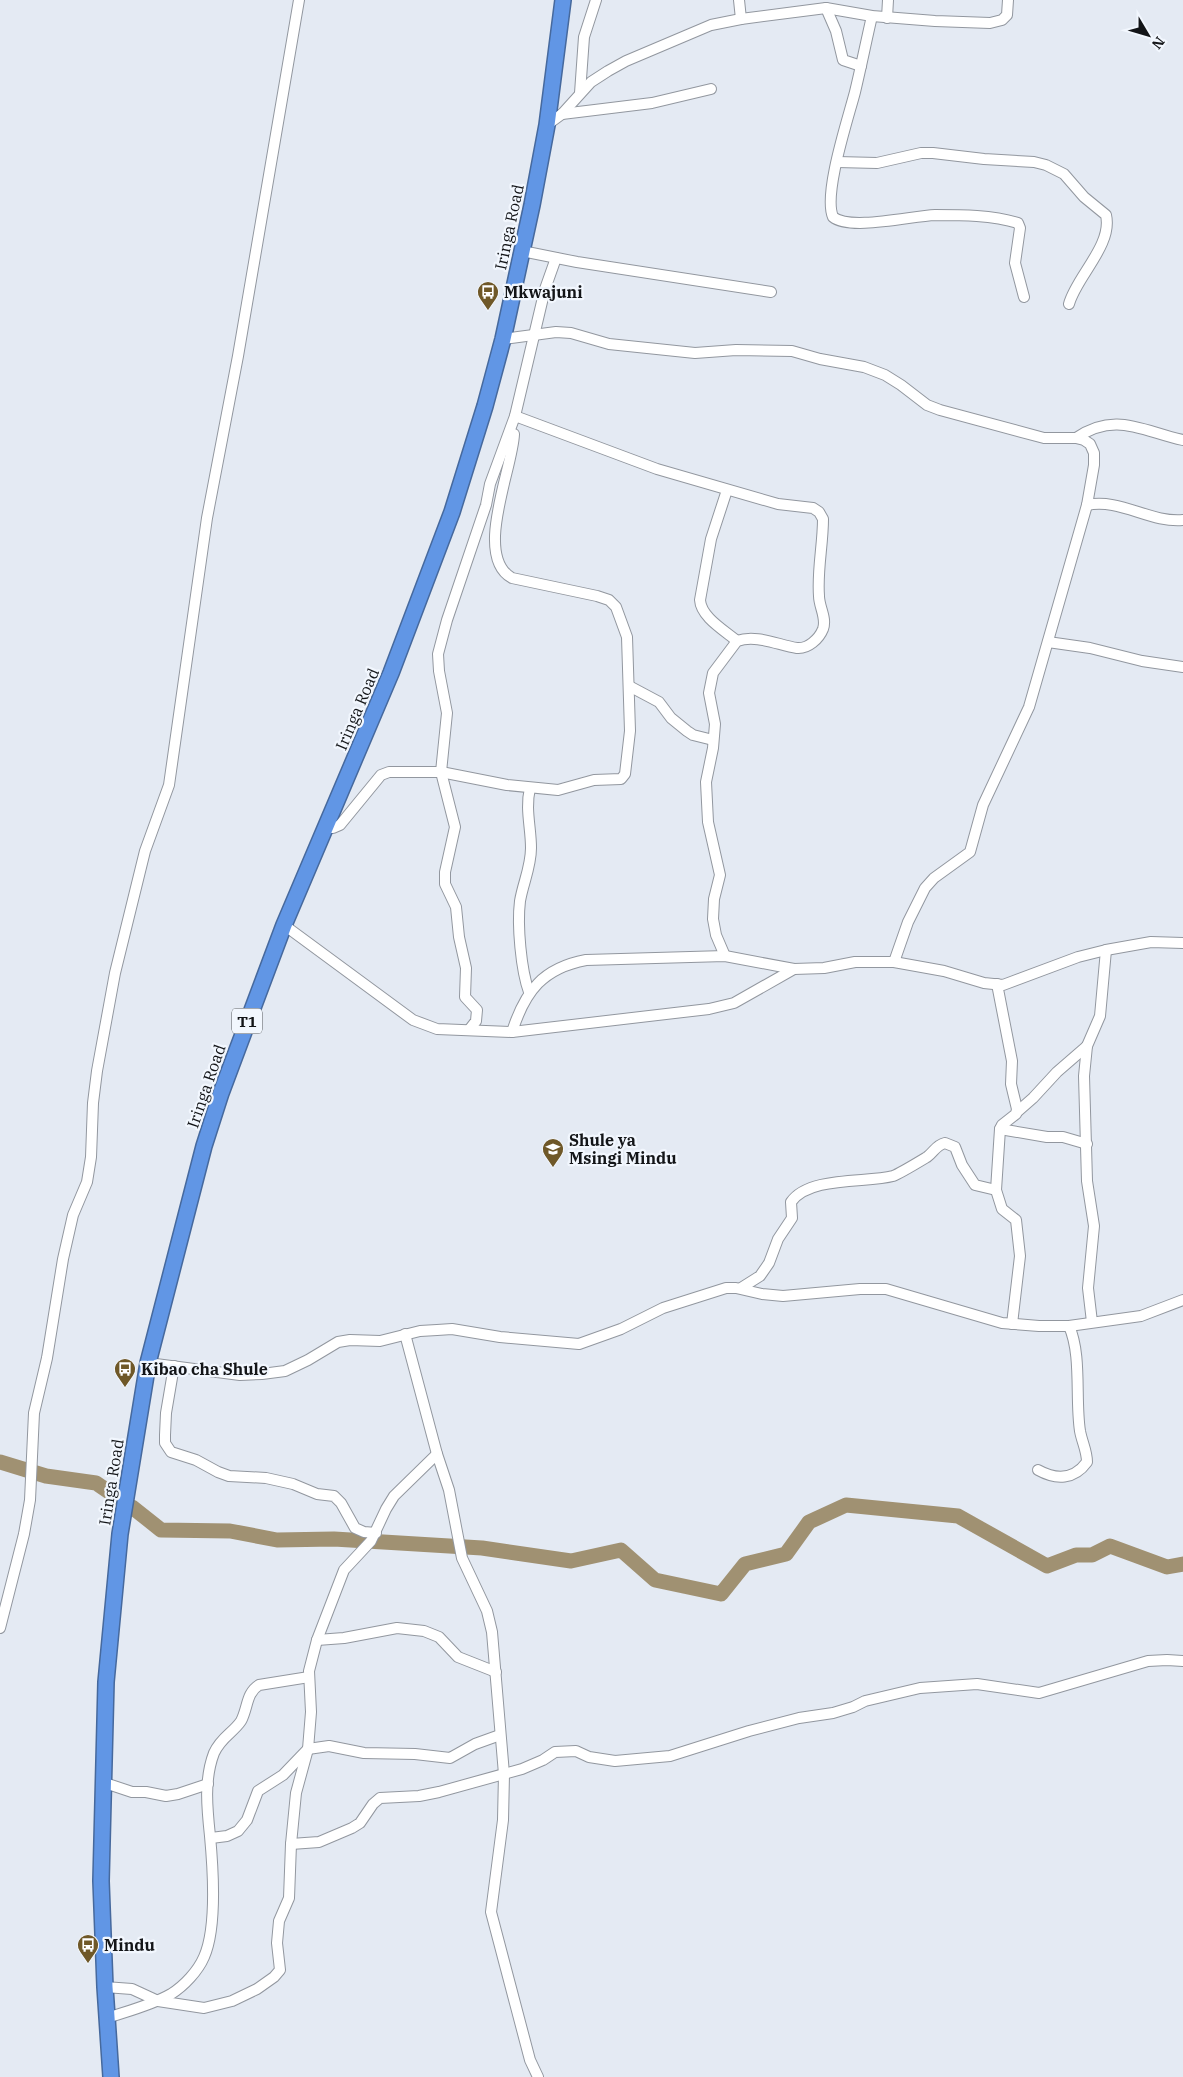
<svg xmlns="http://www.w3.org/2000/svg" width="1183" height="2077" viewBox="0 0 1183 2077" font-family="'IBM Plex Serif',serif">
<rect width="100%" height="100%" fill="#e4eaf3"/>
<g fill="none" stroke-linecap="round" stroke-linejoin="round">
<g stroke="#a09172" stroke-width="15">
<path d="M0,1462L46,1476L96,1483L118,1498"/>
<path d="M132,1507L161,1530L230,1531L277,1540L334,1539L482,1548L571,1561L621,1550L655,1580L721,1594L745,1564L786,1554L809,1522L846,1505L958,1516L1047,1566L1076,1555H1092L1110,1546L1167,1567L1183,1564"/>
</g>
<g stroke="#92979f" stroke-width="12">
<g id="minor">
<path d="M739,0L741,19"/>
<path d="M826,8L836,31L843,60L861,66"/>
<path d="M872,16C866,42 861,67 855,92C848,119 823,194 833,217C850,231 911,216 935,215C962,215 992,215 1018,223L1020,228L1015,263L1024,297"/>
<path d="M887,18L888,0"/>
<path d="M580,93L584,37L596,0"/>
<path d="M562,114L652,103L711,89"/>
<path d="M547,125L562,114L591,82L608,71L626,61L711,25L741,19L826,8L872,16L935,21L990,23L1002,20L1007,15L1008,0"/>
<path d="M837,162L877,163L921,153H933L984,159L1034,162L1046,165L1064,174L1084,197L1106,215C1113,245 1076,277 1069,304"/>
<path d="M522,251L577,262L771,292"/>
<path d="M503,339L556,332L571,333L609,344L695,353L736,350L792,351L820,359L864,367L885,375L901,385L927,405L940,410L1044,438H1076L1084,440L1090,444L1094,453V465L1087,505L1029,707L983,805L970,852L934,878L925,888L908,922L894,962"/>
<path d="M515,416L657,469L778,504L813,508L819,512L823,519C823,545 817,570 819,596C819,607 827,618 823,629C819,639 808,649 797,648C778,645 756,634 737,641L713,673L709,693L715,724L713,748L706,782L708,822L720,875L714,899L713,919L716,935L725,956"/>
<path d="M1076,438C1115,411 1142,431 1183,440"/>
<path d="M727,490L711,539L700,600C701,617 724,630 737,641"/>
<path d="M1087,505C1120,498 1150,523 1183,520"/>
<path d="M1048,642L1090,648L1142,661L1183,667"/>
<path d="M629,686L659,702L671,718L687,731L693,735L713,740"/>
<path d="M327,827L333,828L340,825L381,775L389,772H441L507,785L558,790L594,780L621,779L625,774L630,731L627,637L616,607L609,600L597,596L512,578C473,556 513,468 514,434"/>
<path d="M284,925L413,1020L437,1029L512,1032L709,1009L734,1003L794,969"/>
<path d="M997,984L1012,1061L1011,1084L1017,1109L1016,1114L1002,1125L1000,1129L996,1190L1002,1209L1016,1220L1020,1256L1012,1324"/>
<path d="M529,992C521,970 517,925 520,901C523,883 531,867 531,848C531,827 525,809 530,788"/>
<path d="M469,1030L476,1021L477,1010L465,997L466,968L459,937L456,907L445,884V872L455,827L441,772L447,713L439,671L438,654L447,620L486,505L490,484L515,416L545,289L556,258"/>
<path d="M512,1032C525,991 543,968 586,960L725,956L794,969L824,968L855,962H894L944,971L984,983L1003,985L1078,957L1106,950L1151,942L1183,943"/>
<path d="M1017,1112L1033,1098L1057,1072L1087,1046"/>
<path d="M1000,1129L1047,1137H1063L1087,1144"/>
<path d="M741,1288L760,1276L769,1263L778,1239L792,1218L791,1202C809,1176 867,1183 893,1176C899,1174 922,1160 927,1157C934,1152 936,1145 945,1143L955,1147L962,1165L975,1185L996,1190"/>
<path d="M1092,1322L1088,1288L1094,1226L1087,1181L1084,1076L1087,1046L1100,1016L1106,950"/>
<path d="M405,1334L437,1454L449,1490L462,1558L487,1611L492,1632L504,1774L503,1820L491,1912L530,2060L538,2077"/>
<path d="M148,1363L240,1375L262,1374L285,1371L308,1360L338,1342L350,1340L380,1341L420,1331L437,1330L452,1329L500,1337L579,1344L621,1329L663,1308L726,1288H736L762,1294L783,1296L860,1289H886L1002,1323L1039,1326H1069L1141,1316L1183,1300"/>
<path d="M174,1366L166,1413L165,1435V1443L171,1452L196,1460L218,1472L229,1476L266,1478L293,1484L317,1494L334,1496L341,1503L355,1528L364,1532L376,1533"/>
<path d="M1038,1470C1056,1480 1074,1480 1087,1462C1087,1451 1082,1442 1080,1431C1075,1399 1082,1355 1069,1326"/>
<path d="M0,1628L24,1534L30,1500L34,1413L47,1358L63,1259L73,1215L87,1182L91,1157L93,1103L97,1071L115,973L145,851L169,785L207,518L238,356L299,0"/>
<path d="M317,1640L344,1638L397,1628L424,1631L439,1637L458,1657L496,1672"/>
<path d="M102,1782L132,1792H146L166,1796L178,1794L208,1784"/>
<path d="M211,1838L227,1836L238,1831L247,1820L258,1791L283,1775L308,1749L329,1746L364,1753L415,1754L450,1758L475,1744L500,1735"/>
<path d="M291,1844L319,1842L352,1828L360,1823L373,1804L380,1798L419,1796L439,1792L522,1769L543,1760L555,1752L576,1751L589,1757L615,1761L670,1756L749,1731L799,1718L833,1713L853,1707L865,1701L920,1688L977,1684L1039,1693L1148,1661L1167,1660L1183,1661"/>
<path d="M105,1987L132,1989L158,2001L204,2008L232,2001L257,1989L274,1977L280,1970L277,1943L279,1921L289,1898L291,1844L296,1793L308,1749L311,1712L309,1671L317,1640L344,1570L371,1541L386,1509L394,1496L437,1454"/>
<path d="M107,2018C128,2011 152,2005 171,1994C184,1986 198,1971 204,1957C217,1928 213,1868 210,1836C207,1808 204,1779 214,1753C221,1737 233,1733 241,1721C248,1708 246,1693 259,1685L309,1677"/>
</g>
</g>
<g stroke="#46699d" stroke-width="18">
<path id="highway" d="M111,2077L105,1987L101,1881L106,1682L120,1534L148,1363L204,1146L221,1093L284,925L391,673L452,512L485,406L503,339L532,205L547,125L563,0"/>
</g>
<use href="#minor" stroke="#fff" stroke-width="10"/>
<use href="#highway" stroke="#6196e5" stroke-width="15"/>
</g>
<defs>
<g id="bus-pin" transform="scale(1.125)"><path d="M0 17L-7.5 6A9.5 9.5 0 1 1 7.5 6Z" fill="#6f5828" stroke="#f2f7fe"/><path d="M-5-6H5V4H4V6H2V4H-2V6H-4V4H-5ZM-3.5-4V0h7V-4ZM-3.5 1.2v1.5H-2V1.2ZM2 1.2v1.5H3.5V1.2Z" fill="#fff"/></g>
<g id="school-pin" transform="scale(1.125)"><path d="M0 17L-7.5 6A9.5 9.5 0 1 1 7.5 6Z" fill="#6f5828" stroke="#f2f7fe"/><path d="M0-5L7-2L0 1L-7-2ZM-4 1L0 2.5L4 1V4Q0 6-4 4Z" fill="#fff"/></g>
</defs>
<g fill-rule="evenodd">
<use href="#bus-pin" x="488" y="292"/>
<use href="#school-pin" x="553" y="1149"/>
<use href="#bus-pin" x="125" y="1369"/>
<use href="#bus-pin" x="88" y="1945"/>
</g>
<g text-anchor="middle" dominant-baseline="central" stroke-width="4.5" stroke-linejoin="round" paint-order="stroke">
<rect fill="#f2f7fe" stroke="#56595d" stroke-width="1" x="232" y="1008.5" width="30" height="25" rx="4"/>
<g font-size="15" font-weight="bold" fill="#131518">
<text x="247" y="1021">T1</text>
</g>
<g font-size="16" fill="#131518" stroke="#f2f7fe">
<text transform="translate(509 227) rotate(-78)">Iringa Road</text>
<text transform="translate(357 709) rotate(-67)">Iringa Road</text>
<text transform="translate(206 1086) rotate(-71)">Iringa Road</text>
<text transform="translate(111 1482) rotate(-81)">Iringa Road</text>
</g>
<g font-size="16" font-weight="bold" fill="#131518" stroke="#f2f7fe" text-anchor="start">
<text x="504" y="292">Mkwajuni</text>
<text x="569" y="1140">Shule ya<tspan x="569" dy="18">Msingi Mindu</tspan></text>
<text x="141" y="1369">Kibao cha Shule</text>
<text x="104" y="1945">Mindu</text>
</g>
</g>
<g transform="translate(1148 35) rotate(128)" stroke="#f2f7fe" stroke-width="4" paint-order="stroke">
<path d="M0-4L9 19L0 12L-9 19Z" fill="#131518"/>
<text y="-8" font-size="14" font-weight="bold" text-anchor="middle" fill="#131518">N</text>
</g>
</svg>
